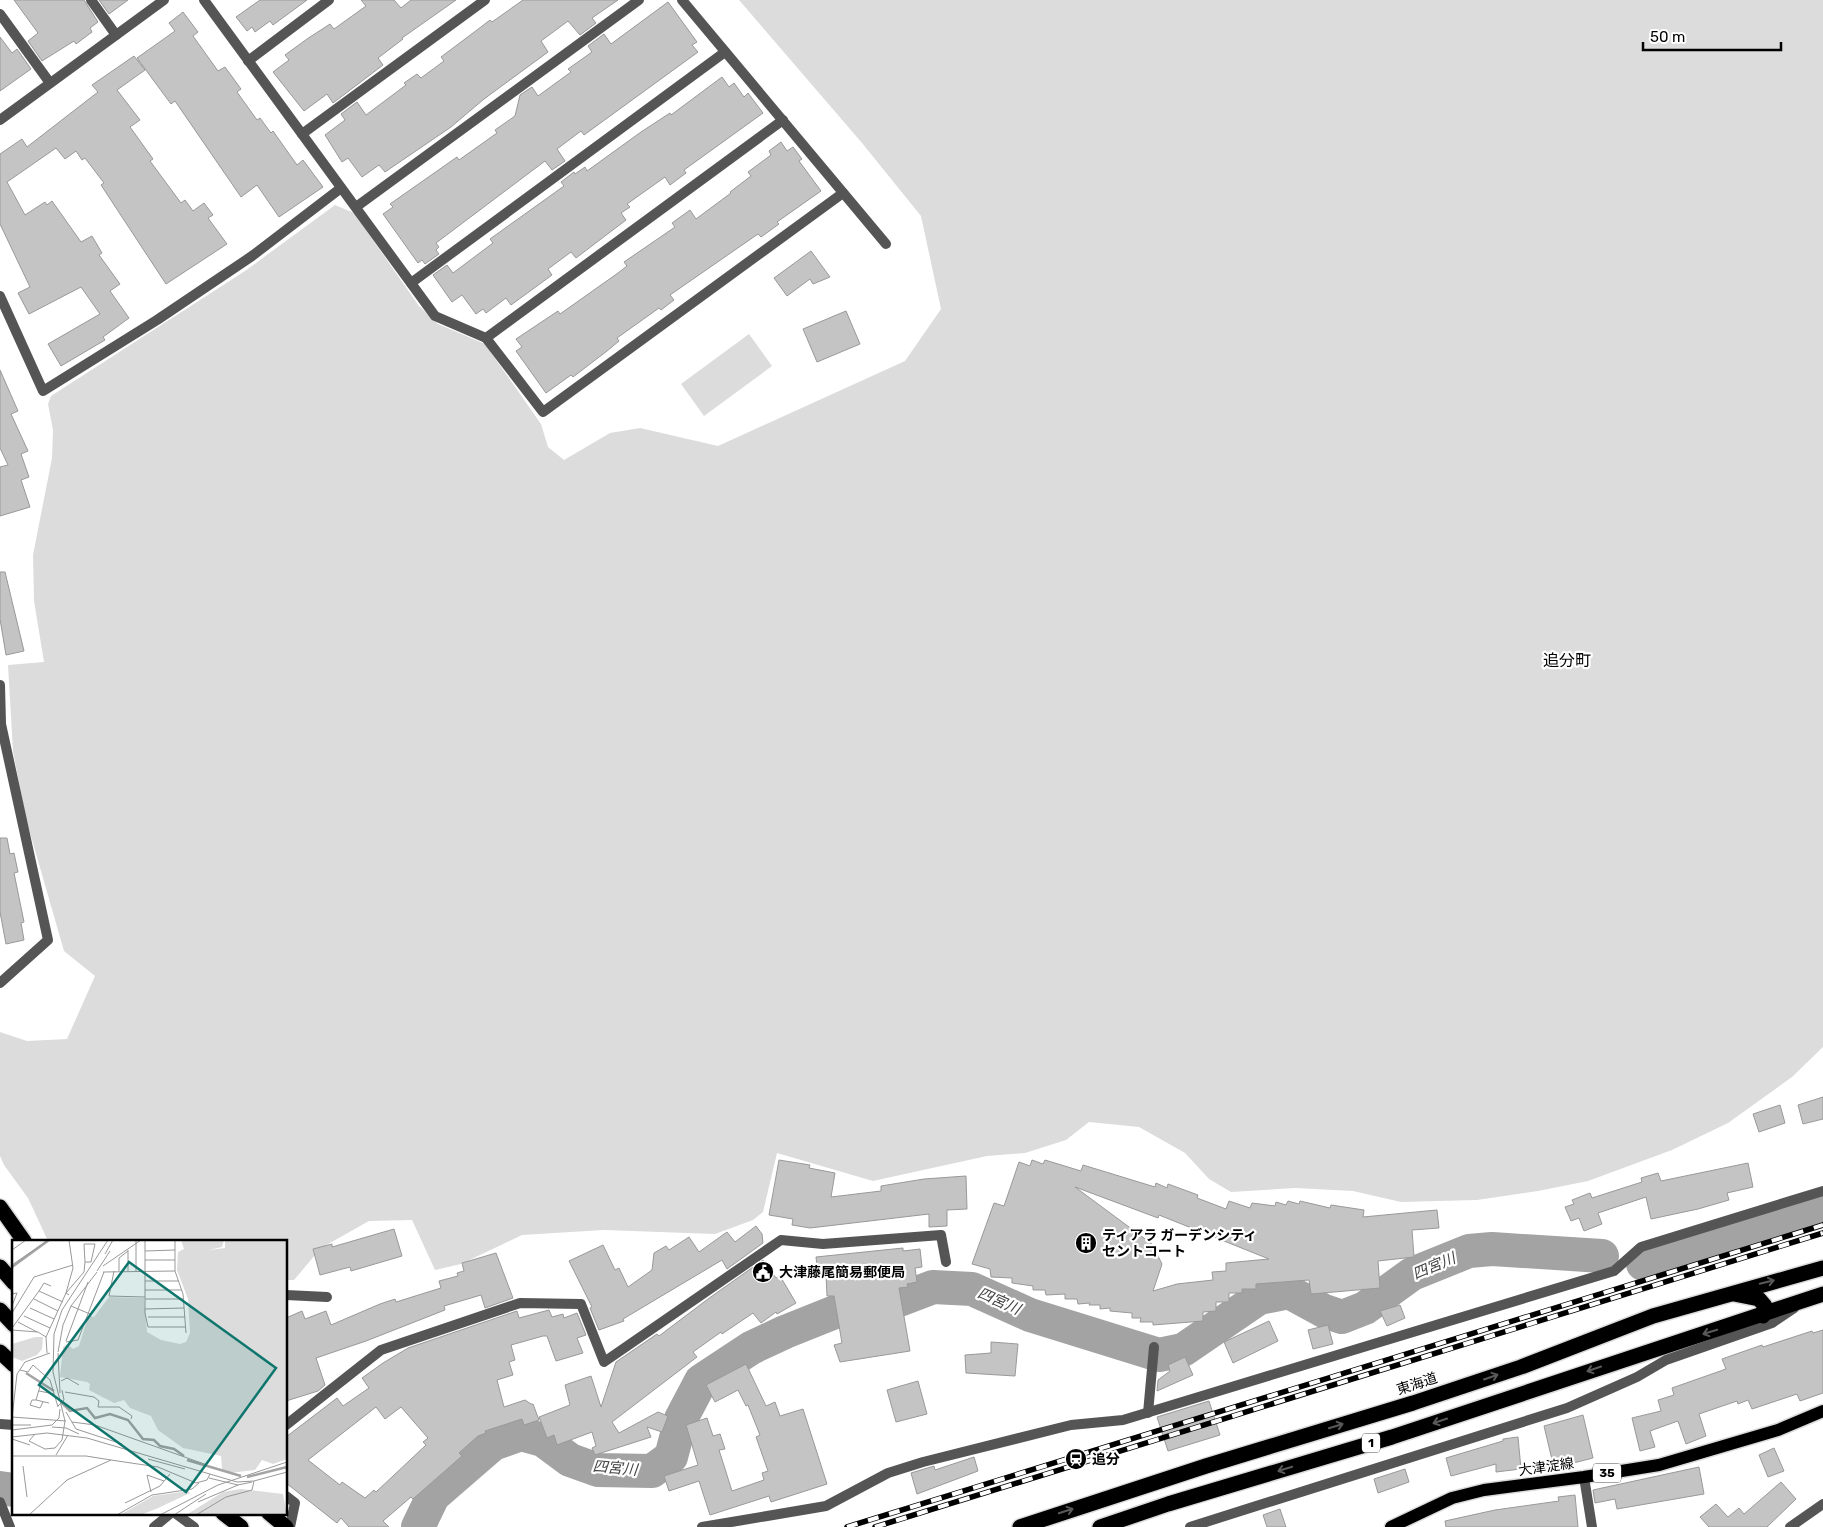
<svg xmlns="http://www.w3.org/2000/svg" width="1823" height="1527" viewBox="0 0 1823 1527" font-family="Rubik,'Noto Sans JP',sans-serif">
<rect width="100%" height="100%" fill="#fff"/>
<g fill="#dcdcdc">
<path d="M739,0H1823V1047L1792,1077L1728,1123L1672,1150L1588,1181L1538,1191L1477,1200L1401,1202L1353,1191L1295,1188L1231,1192L1209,1179L1185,1153L1139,1127L1089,1122L1066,1140L1025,1153L987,1156L873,1181L777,1153L763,1212L753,1220L715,1234L604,1230L522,1235L461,1264L435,1270L412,1220L369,1221L321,1248L294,1280H286V1241H48L28,1198L4,1165L0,1156V1032L27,1041L67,1039L95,976L64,951L26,819L13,751L8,665L44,662L34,601L33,555L52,458L53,430L48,404L51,396L245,271L335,205L354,213L419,306L438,324L485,344L541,424L548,447L564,460L610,433L640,428L718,446L905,361L941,309L921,216L862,143Z"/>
<path d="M749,334L772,366L704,416L681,384Z"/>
</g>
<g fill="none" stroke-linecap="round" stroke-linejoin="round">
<g stroke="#a3a3a3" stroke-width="34">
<path d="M1643,1264L1823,1209"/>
<path d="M0,1488L14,1490"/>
<path d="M418,1527L433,1496L493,1444L521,1434L543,1440L570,1460L598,1470L652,1471L671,1457L681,1419L701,1381L751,1348L785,1332L845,1308L899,1300L933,1287L972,1289L1030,1315L1159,1355L1183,1350L1259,1298L1289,1292L1324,1311L1342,1317L1365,1308L1412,1274L1469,1251L1492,1249L1602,1256"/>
</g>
</g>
<g fill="#c4c4c4" stroke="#999" fill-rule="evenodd">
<path d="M14,0H84L98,22L90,28L92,32L76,44L74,41L42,61L28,41L38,33Z"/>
<path d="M99,0H128L109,14Z"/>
<path d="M260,0H307L273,25L270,21L255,32L252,27L247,31L236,17Z"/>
<path d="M361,0H394L401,8L411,0H456L402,38L403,39L378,58L383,65L333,103L327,94L304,111L273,72L289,60L285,55L307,39L330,24L334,29L366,6Z"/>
<path d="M523,0H618L592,18L596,23L580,35L568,21L541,41L548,52L484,99L451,127L385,172L379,165L362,177L348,158L342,162L325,135L345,120L341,114L357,102L366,115L406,85L404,83L417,74L421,78L444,61L441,57L477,30L490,20L492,22Z"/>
<path d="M668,2L697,42L692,45L698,52L584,135L581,131L557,149L565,161L552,170L545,161L436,243L439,247L436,250L439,254L425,264L422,260L418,263L383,214L393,207L390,204L457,157L459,160L497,133L495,130L515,116L520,95L532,87L538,96L571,72L568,69L592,52L588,46L604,34L611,44Z"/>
<path d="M183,12L198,32L193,36L218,71L225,67L241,89L237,92L257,120L260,118L271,133L273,131L297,165L303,160L323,187L279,217L257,185L241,197L175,101L171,104L137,58L175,31L169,23Z"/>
<path d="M0,37L12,53L17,49L31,69L0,91Z"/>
<path d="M134,56L145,70L117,90L140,120L130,127L153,159L150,161L181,203L185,200L193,211L204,203L213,215L208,218L227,244L166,284L101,185L104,183L85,158L82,160L76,151L65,159L56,148L7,182L25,215L45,202L47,205L52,201L81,242L92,236L102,253L99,255L120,284L110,291L129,318L103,337L105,340L61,366L48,344L100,314L81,287L29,314L18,293L30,287L0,224V154L22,139L27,147L98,92L92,85Z"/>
<path d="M722,77L729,87L734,83L744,97L748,93L763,113L684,170L686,173L670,185L665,177L627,204L630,207L621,213L626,220L576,258L571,252L548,269L552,275L511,305L506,298L486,313L483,309L476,314L462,295L452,302L433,275L447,265L453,273L493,243L490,239L564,186L561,182L574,172L575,174L585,167L587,171L641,132L670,113L671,115Z"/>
<path d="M781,142L787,151L793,147L802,159L799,161L821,191L777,222L779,224L761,237L758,234L670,295L674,300L661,310L659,308L617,338L619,341L607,351L573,377L571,375L546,393L516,351L522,347L516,339L558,311L560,314L618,273L627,266L624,262L675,227L672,223L690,210L696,219L731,193L730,192L751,176L748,172L771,155L769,151Z"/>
<path d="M811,251L830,277L813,284L810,279L787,296L774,278Z"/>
<path d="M846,311L860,344L817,362L803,329Z"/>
<path d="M0,370L18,411L11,414L28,451L21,454L29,477L21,480L30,507L0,516V467L8,465L0,448Z"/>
<path d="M0,572H5L24,651L6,655L0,619Z"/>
<path d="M0,838H7L10,854L14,853L18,872L14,873L24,922L21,923L24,940L6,944L0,912Z"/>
<path d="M1823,1097V1119L1803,1124L1798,1105Z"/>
<path d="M1780,1105L1785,1123L1759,1132L1753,1114Z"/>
<path d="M779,1160L810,1165L809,1168L835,1173L831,1197L881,1191V1186L924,1179L966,1176L967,1209L947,1210V1226L929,1227V1214L810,1228L792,1225L793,1219L769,1215Z"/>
<path d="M1032,1160L1043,1164L1045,1160L1081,1171L1083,1165L1155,1187L1156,1183L1167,1188L1168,1184L1198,1195L1197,1198L1226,1209L1229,1201L1250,1208L1252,1203L1275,1206L1276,1202L1286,1205L1288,1201L1299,1204L1300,1201L1330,1208L1331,1205L1364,1210L1363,1217L1437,1210L1439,1228L1412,1230L1414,1257L1378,1261L1380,1288L1311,1294L1309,1280L1256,1284V1289H1242V1293H1229V1302H1216V1311L1203,1312V1321L1153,1325V1322H1140L1141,1318H1132V1313L1110,1311V1308L1100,1309V1305H1089L1090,1303L1078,1304L1077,1299H1065V1294L1046,1295L1045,1290H1033V1286L1012,1283V1278L991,1277L990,1269L972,1264L994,1203L1004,1206L1019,1162L1030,1166ZM1075,1187L1158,1218L1159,1215L1269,1259L1226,1263V1271L1212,1272L1213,1280L1177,1284L1153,1291L1162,1264L1152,1244Z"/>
<path d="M1748,1163L1753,1187L1727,1193L1729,1200L1698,1209L1651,1219L1646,1197L1598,1213L1602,1224L1584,1231L1579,1218L1571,1221L1565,1207L1574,1204L1572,1200L1590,1193L1592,1198L1642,1182L1641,1178L1658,1173L1661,1181Z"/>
<path d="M756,1226L762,1234L763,1243L727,1269L722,1260L623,1319L624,1321L599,1330L590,1308L592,1307L569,1261L603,1245L615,1270L619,1268L628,1287L652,1270L654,1253L666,1246L669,1250L689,1237L699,1252L727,1232L735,1242Z"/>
<path d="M394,1229L402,1256L351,1271L350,1267L320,1275L313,1249L332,1244V1247Z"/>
<path d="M903,1248V1251L920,1249L922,1267L915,1268L917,1282L907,1284L908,1287L899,1288L910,1351L840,1362L834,1345L842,1343L834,1296H827L826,1274L818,1275L816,1257Z"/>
<path d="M496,1253L513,1298L485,1308L481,1295L444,1306L445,1310L366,1341L316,1358L325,1385L318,1391L286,1401V1318L302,1311L305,1319L326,1311L331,1325L380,1304L395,1299L396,1302L441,1288L439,1281L458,1276L457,1273L464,1271L462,1263Z"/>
<path d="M763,1260L776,1278L780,1276L796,1303L777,1314L776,1312L761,1323L753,1313L722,1334L721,1332L693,1352L697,1357L612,1422L619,1433L658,1412L668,1416L662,1432L647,1427L651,1437L595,1455L592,1448L596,1446L592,1432L557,1445L554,1435L547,1438L539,1417L570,1405L565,1385L591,1376L601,1407L616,1362L657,1334L659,1336L708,1299Z"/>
<path d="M1400,1305L1405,1318L1387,1326L1380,1311Z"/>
<path d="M549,1310L552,1317L563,1314L564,1318L577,1313L586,1335L577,1338L583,1353L556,1361L547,1336H543L511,1345L515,1360L509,1362L513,1375L497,1380L504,1407L525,1400L531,1404H533L539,1420L524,1425L522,1419L485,1431L486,1433L478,1436L459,1453L462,1456L413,1499L411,1497L383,1521L389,1527H349L341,1518L337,1523L286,1483V1437L337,1398L343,1406L369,1388L362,1378L383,1363L408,1348L517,1311L519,1318ZM376,1407L385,1419L401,1407L428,1438L423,1442L426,1445L376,1492L374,1490L365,1498L342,1482L340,1485L308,1460Z"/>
<path d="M1269,1321L1278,1341L1233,1363L1224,1342Z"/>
<path d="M1328,1325L1333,1344L1313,1349L1308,1330Z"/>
<path d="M1823,1330V1393L1800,1401L1797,1394L1752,1409L1748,1400L1738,1404L1737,1401L1699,1414L1706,1436L1686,1444L1678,1421L1650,1431L1655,1447L1640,1451L1632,1418L1661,1411L1658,1400L1674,1395L1672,1388L1726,1369L1722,1359L1762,1345L1763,1347L1812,1331L1813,1333Z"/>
<path d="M991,1342L1018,1344L1015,1376L966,1373L965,1355L991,1353Z"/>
<path d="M1185,1357L1193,1375L1157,1391L1158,1380L1170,1371L1168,1365Z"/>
<path d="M746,1364L766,1406L775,1402L780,1416L803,1409L827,1484L771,1502L769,1496L710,1515L699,1481L669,1491L664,1476L698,1465L686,1425L707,1418L713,1436L720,1434L725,1449L719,1450L732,1491L764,1480L762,1473L768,1471L756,1437L760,1435L748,1405L746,1406L738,1390L715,1402L706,1385Z"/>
<path d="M918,1381L927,1414L896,1422L887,1390Z"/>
<path d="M1209,1401L1220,1435L1168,1451L1157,1417Z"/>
<path d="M1583,1415L1593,1458L1554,1468L1544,1426Z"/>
<path d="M1518,1437L1521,1469L1496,1472V1464L1451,1476L1446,1458L1503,1441V1439Z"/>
<path d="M1774,1448L1784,1471L1768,1477L1759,1455Z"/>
<path d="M974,1457L978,1471L917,1494L911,1473L934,1466L935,1470Z"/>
<path d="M1699,1467L1704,1494L1617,1509L1615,1499L1595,1503L1593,1490Z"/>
<path d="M1405,1469L1409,1482L1378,1493L1374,1479Z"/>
<path d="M1781,1482L1796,1499L1767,1527H1709L1700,1517L1716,1504L1728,1517L1739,1508L1744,1514Z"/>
<path d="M1575,1495L1578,1527H1446L1445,1521L1495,1510L1559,1501L1558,1497Z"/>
<path d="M1280,1509L1286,1527H1267L1263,1515Z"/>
</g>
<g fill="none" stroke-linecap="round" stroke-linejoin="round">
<g stroke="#dbdbdb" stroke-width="15">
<path id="primary" d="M1391,1527L1452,1498L1484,1490L1584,1477L1659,1465L1778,1430L1823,1411"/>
</g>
<g stroke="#dbdbdb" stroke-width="18">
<g id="highway">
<path d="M0,1207L24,1241"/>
<path d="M0,1267L14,1283"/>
<path d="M1734,1294L1759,1299L1765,1306L1763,1316"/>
<path d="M0,1310L14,1325"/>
<path d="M0,1352L14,1365"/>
<path d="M223,1513L241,1527"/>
<path d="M269,1513L286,1527"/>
<path d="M1020,1527L1206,1466L1413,1403L1521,1367L1653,1316L1823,1268"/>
<path d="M1100,1527L1168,1504L1392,1437L1823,1294"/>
</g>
</g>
<g stroke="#555" stroke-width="10">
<path d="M91,0L116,35"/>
<path d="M204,0L435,316L486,338L543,412L843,193"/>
<path d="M682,0L886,244"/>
<path d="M0,14L50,83"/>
<path d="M248,61L329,0"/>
<path d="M0,120L164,0"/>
<path d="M302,134L485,0"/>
<path d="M356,207L639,0"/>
<path d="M411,283L725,52"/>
<path d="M0,296L43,391L157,320L252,256L341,188"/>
<path d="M486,338L783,120"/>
<path d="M0,685L1,724L48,940L0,983"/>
<path d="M286,1295L327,1297"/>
<path d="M1148,1413L1154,1347"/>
<path d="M0,1424L14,1425"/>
<path d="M286,1425L381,1350L520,1303L581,1304L604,1362L781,1240L823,1244L941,1235L946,1262"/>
<path d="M1584,1477L1592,1527"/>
<path d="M286,1496L295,1503L290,1527"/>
<path d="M0,1502L10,1527"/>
<path d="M175,1513L194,1527"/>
<path d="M154,1527L171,1513"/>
<path d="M702,1527L826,1506L888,1473L923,1462L1071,1425L1123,1420L1614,1271L1641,1247L1823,1191"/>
<path d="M1190,1527L1567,1408L1637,1377L1666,1360L1772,1323L1794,1308"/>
<path d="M1790,1527L1823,1504"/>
</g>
<use href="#primary" stroke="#000" stroke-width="12"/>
<use href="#highway" stroke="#000" stroke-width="15"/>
<g stroke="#000" stroke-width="5.5">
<g id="rail">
<path d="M847,1527L1823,1225"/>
<path d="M875,1527L1823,1233"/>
</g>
</g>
<use href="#rail" stroke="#fff" stroke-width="4" stroke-dasharray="11" stroke-linecap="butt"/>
</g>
<defs><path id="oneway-shaft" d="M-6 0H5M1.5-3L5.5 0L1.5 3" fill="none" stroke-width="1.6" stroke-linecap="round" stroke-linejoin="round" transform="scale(1.25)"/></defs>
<g stroke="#595959">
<use href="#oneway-shaft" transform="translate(1767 1282) rotate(-14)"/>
<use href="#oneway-shaft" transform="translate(1710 1332) rotate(163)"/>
<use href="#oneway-shaft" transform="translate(1594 1369) rotate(161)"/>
<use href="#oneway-shaft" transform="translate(1491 1377) rotate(-19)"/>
<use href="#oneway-shaft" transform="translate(1440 1421) rotate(161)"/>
<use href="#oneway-shaft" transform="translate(1336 1426) rotate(-17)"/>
<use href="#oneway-shaft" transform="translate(1285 1469) rotate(163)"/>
<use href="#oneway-shaft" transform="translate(1066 1511) rotate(-18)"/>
</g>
<defs>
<g id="building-disc" transform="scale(1.125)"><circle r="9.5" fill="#000" stroke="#fff"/><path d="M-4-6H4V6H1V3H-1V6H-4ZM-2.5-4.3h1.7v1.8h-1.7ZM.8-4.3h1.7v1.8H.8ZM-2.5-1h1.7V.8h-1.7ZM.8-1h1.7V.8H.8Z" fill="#fff"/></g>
<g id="civic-disc" transform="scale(1.125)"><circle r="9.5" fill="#000" stroke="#fff"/><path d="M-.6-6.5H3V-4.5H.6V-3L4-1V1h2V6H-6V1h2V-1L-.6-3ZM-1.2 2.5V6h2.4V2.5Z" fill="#fff"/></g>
<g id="station-disc" transform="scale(1.125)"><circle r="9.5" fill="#000" stroke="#fff"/><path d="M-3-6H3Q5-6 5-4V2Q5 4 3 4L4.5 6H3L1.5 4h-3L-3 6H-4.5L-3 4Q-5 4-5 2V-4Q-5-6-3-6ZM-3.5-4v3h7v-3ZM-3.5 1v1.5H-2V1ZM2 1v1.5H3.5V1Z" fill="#fff"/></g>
</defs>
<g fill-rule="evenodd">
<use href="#building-disc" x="1086" y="1243"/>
<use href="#civic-disc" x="763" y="1272"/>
<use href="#station-disc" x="1076" y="1459"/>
</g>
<g text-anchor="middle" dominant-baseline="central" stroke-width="4.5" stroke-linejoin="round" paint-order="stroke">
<g fill="#fff" stroke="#4c4c4c" stroke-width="1">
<rect x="1362" y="1433.5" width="18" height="19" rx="4"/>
<rect x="1593" y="1463.5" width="28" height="19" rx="4"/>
</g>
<g font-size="12" font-weight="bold" fill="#000">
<text x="1371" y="1443">1</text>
<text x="1607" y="1473">35</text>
</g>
<g font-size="14" font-weight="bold" fill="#000" stroke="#fff" text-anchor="start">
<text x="1102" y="1235">ティアラ ガーデンシティ<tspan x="1102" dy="16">セントコート</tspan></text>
<text x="779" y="1272">大津藤尾簡易郵便局</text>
<text x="1092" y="1459">追分</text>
</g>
<g font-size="14" fill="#000" stroke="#fff">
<text transform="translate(1417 1384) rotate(-18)">東海道</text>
<text transform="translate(1546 1467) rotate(-8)">大津淀線</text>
</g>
<g font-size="15" font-style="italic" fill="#444" stroke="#fff">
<text transform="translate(1434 1266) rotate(-23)">四宮川</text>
<text transform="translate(999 1301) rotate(24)">四宮川</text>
<text transform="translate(615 1468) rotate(5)">四宮川</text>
</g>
<g font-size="16" fill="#000" stroke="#fff">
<text x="1567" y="660">追分町</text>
</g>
</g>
<g transform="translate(12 1240)">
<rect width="275" height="275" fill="#fff"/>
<path d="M169,0H212L210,7L197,10L213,8V0H275V219L261,224L250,220L243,230L217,233L210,229L209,216L171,208L146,190L139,176L118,168L112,160L102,163L77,150L78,144L75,142L48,137L51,107L55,104L61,109L67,106L75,80L78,76L82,77L97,57L132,58L135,92L149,100L168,104L174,102L178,93L176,59L165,30L166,12L172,9ZM23,97H31L30,109L25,115L10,121L0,117V104ZM229,249L271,254L275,275H174L211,252ZM176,251L178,253L144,269L128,275H108L141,256Z" fill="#dcdcdc"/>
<path fill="none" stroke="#a3a3a3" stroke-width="2.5" d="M0,27L37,0M14,133L42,151M49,162L58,171L75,168L83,178L98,174L116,180L131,199L142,200L148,206L162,209L172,216M175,220L229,236M235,237L275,227"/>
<path fill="none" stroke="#999" stroke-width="1" d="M133,0V73L136,87H173M163,0V31L171,54L174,93M72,4H83L79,22H73ZM0,10L14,0M133,11L163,10M93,14L101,0M133,20H163M0,25L36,0M91,26L129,0M85,31L98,11M102,31L97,56L133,57M107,31V18L116,11M116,31V10M124,31V0M91,32L163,31M133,41H167M133,50H170M27,51L32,43L39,46M0,54L5,53L0,66M57,55L54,53L72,32L73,22M22,59L46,71M133,59H171M59,66L78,74M18,68L42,79M133,69L172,68M0,73L22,37L61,25M12,76L38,88M136,77H173M6,82L25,92M0,88L27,51L51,62M0,90L26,92L34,97M54,101L76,42M54,102L66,100L92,32M46,112L51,85L59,66L85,32M35,113L34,97L54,53L61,28L57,0M46,113L48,153M8,130L16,132L21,125L38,140M38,140L46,167M49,141L55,138L67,145M27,151L42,154M53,152L82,157L87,161L86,167H107L120,176L119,179M24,160L29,143M31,162L28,168L18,165L20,160H24L37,163M46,166L52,160L50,150M54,172L64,189L110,204M0,177L54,181M0,178L5,134L13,122L38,113M60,182L83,185L195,225M0,185H19M40,187L54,188L67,194M0,190L40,185L47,178L48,169M23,194L17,201L33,209L43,208L50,200L53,181L41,132L42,94L50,70L96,0M0,197L35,193L75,198L225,242L242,241L275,232M0,199L18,205M44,215L56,195M0,216H74L99,220M136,219L173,229M11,226L15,257M197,238L226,245L240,242M139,252L135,235L152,241M186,262L226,245M113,263L148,246L158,234M17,275L55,240L99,220L146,227L184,243L195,240L198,234M105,275L140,255L180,249L187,243M148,275L206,245L275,222M162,275L194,254M184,275L214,257L240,250L242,241"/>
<path fill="#0f766e" fill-opacity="0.15" stroke="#0f766e" stroke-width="2.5" d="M117,22L264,128L174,252L27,145Z"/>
<rect width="275" height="275" fill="none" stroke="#000" stroke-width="2.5"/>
</g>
<path d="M1643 42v8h138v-8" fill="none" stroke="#000000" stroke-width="2.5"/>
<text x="1650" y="42" font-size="15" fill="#000000" stroke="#ffffff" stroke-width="4" paint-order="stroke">50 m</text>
</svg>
